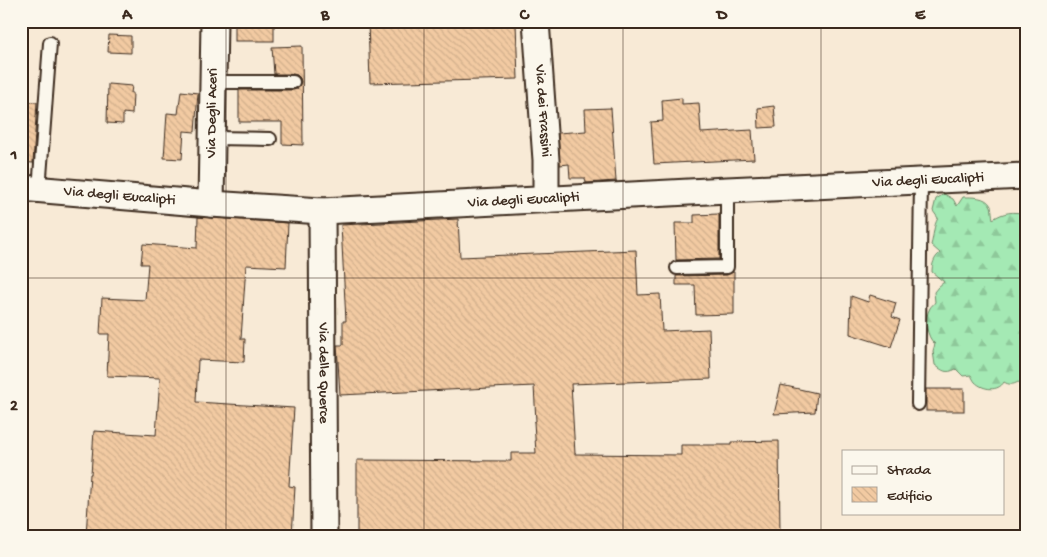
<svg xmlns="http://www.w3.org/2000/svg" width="1047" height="557" viewBox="0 0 1047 557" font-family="'Gochi Hand',sans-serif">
<defs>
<pattern id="forest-firs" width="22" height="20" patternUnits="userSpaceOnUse" patternTransform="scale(1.25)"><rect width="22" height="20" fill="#a4e9b4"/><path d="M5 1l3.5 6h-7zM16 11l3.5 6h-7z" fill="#8ec89a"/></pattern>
<pattern id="building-back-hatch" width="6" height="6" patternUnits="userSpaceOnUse" patternTransform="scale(1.25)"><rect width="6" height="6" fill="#f2caa2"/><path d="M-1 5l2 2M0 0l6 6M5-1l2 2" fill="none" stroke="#d0ae8b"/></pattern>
</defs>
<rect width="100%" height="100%" fill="#f8ead6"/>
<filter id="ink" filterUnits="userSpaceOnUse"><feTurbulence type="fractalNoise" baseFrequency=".02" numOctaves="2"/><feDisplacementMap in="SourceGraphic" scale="10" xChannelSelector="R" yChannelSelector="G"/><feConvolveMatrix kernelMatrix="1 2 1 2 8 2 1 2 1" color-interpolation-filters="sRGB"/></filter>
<g filter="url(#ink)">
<path fill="url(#forest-firs)" stroke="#708a69" d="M944,194L953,199L957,206L963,197C972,197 986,196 991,206C992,209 992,215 993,219C1004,212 1013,211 1026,214V385L1018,382C1013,385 1009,385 1004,382C998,392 983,390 975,382C974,381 972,377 971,375L963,376L956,369C946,374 943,371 935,365L933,351L935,344C926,337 924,318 930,308C931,306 934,304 935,302L934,292L938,287L944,282L932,272C932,264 934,258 940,253L931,245C934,235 933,227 938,218L933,211L936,199Z"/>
<g fill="url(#building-back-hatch)" stroke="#3b2a1e">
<rect x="235" y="21" width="39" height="20"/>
<path d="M368,21H455V25L516,23L518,79L370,83Z"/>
<path d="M109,35L131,36V53L108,52Z"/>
<path d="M302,46L303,145L282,144V122H239V90H293L297,89L301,82L300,78L297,75L293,74H274L272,47Z"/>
<path d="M108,84L132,86L131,93H133L132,114L123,113V124L107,123Z"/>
<path d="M181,91L198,93L195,132L184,131L182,159L164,158L167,113L178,114Z"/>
<path d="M682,98V104L699,103L701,133L752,130L754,159L654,164L651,122L663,121L662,100Z"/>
<path d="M21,101L37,102L33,163L21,162Z"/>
<path d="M774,106L776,127L759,128L758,108Z"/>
<path d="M611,108L616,181L586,183L585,178H570L569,164L560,165L558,133L586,131L585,109Z"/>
<path d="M719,214V259L676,260L675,223H694V215Z"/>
<path d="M198,217L288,223L286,267L246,265L241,339H245L244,362L198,360L196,402L294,408L289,486L295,487L292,536H86L90,474H91L94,431L156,435L160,378L107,376L109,334H100L102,298L145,300L148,264H141L143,244L197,248Z"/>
<path d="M458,219L460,257L636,250L638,295L660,294L662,331L709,329L711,379L571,384L575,454L681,455V445H731V442L779,441L780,536H357V460L511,461V453H536L534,422L536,421L534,386L340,395L337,345H343V321H346L341,225Z"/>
<path d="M733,272H734V314L696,315L695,285H676V276L727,275Z"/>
<path d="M870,295L896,303L892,317L900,320L891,347L850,334L851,296L868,302Z"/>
<path d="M781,385L817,393L815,412L774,414Z"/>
<rect x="926" y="389" width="38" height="22"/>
</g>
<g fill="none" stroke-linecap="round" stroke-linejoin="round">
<g stroke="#3b2a1e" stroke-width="16">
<g id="service">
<path d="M213,82H293"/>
<path d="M212,138L270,139"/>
<path d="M39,190L50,43"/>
<path d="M677,268L727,267V190"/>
<path d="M918,404L921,181"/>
</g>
</g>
<g stroke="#3b2a1e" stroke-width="29">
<g id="minor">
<path id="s1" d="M536,21L546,160V200"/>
<path id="s2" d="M21,188L211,204L322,211L727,190L1026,176"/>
<path id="s3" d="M211,204L214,21"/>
<path id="s4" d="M322,211L324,536"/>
</g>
</g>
<use href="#service" stroke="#fbf7ec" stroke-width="12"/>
<use href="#minor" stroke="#fbf7ec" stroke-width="25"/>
</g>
</g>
<path fill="none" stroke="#3b2a1e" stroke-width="1" stroke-opacity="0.55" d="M226,21V536M424,21V536M623,21V536M821,21V536M21,278H1026"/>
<g text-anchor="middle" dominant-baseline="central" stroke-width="4" stroke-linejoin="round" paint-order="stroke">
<g font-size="15" fill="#3b2a1e" stroke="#fbf7ec">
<text stroke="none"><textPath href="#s1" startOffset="90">Via dei Frassini</textPath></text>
<text stroke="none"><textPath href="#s3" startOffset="91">Via Degli Aceri</textPath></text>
<text stroke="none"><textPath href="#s2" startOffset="909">Via degli Eucalipti</textPath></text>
<text stroke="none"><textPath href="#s2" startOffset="99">Via degli Eucalipti</textPath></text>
<text stroke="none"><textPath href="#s2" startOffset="504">Via degli Eucalipti</textPath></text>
<text stroke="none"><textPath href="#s4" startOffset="162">Via delle Querce</textPath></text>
</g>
</g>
<rect width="1047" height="557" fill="none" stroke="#fbf7ec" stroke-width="55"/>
<rect x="842" y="450" width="162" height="65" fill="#fbf7ec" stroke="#aea59a"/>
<rect x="852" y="466" width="25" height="8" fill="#fbf7ec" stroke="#aea59a"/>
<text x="887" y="474" font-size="15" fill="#3b2a1e">Strada</text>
<rect x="852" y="487" width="25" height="15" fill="url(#building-back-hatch)" stroke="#aea59a"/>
<text x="887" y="500" font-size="15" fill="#3b2a1e">Edificio</text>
<rect x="28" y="28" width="992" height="502" fill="none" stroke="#3b2a1e" stroke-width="2"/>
<g font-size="16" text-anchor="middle" font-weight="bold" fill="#3b2a1e">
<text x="127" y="19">A</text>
<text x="325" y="19">B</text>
<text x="524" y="19">C</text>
<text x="722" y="19">D</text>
<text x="920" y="19">E</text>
<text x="14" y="159">1</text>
<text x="14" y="410">2</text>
</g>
</svg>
